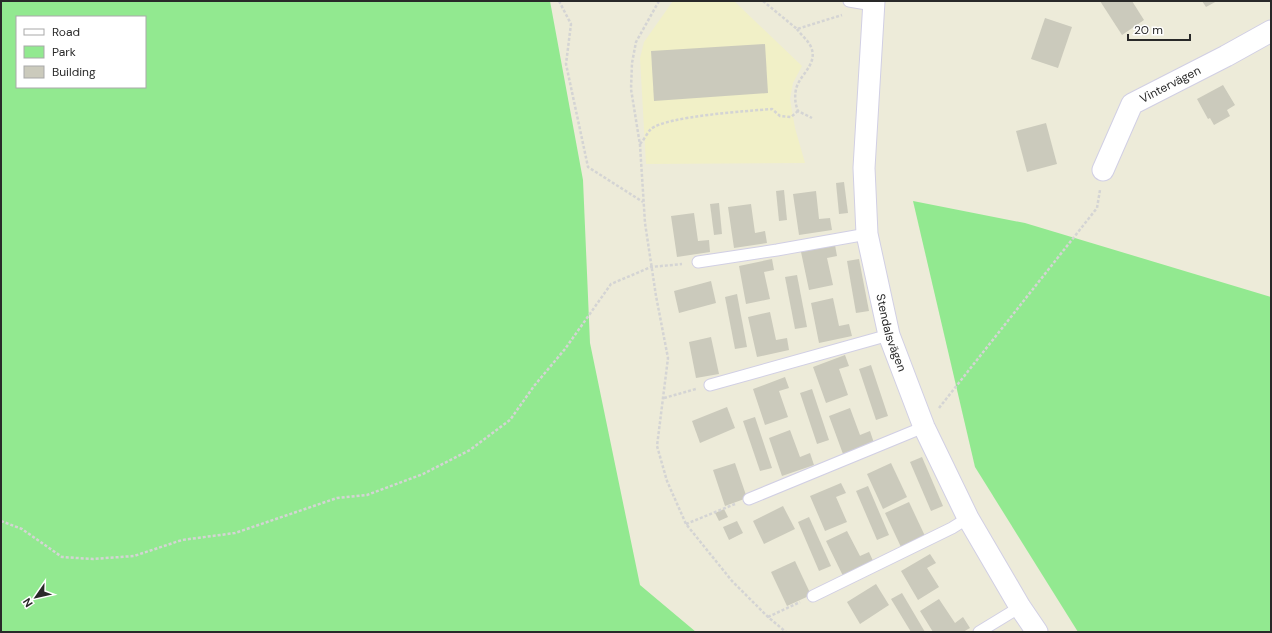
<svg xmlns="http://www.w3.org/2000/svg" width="1272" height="633" viewBox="0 0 1272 633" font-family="'DM Sans',sans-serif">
<rect width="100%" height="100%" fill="#edebd9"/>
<path fill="#f1f0c7" d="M673,1H734L802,66L793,83L790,99L795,128L805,163L646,164L640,58L644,42Z"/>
<g fill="#92e990" fill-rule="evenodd">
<path d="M1,1H550L583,180L590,343L640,585L696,632H1ZM17,17H145V87H17Z"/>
<path d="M913,201L1025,223L1271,297V632H1078L975,467Z"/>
</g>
<g fill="#cbcabc">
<path d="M1100,1H1132L1144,20L1122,35Z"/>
<path d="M1202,1H1217L1206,7Z"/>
<path d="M1045,18L1072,27L1058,68L1031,59Z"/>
<path d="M765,44L768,93L654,101L651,51Z"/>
<path d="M1223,85L1235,105L1227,110L1230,116L1214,125L1210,118L1208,119L1197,99Z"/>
<path d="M1046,123L1057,164L1027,172L1016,131Z"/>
<path d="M844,182L848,213L839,214L836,183Z"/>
<path d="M784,190L787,220L779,221L776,191Z"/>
<path d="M816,191L819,219L830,218L832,230L799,235L793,194Z"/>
<path d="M719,203L722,234L714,235L710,204Z"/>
<path d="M751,204L755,233L765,231L767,243L734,248L728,207Z"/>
<path d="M694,213L698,241L709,240L710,252L677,257L671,216Z"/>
<path d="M835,245L837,256L827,258L833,285L809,290L801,252Z"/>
<path d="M772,259L774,270L764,272L770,299L746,304L739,266Z"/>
<path d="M859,259L869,311L856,313L847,261Z"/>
<path d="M797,275L807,327L795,329L785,277Z"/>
<path d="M711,281L716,303L679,313L674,291Z"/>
<path d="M737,294L747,347L735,349L725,297Z"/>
<path d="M833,298L839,326L849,324L852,336L819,343L811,303Z"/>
<path d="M770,312L776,340L787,338L789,350L757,357L748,317Z"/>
<path d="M711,337L719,374L696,378L689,342Z"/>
<path d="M845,355L849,366L839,369L848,395L826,403L813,367Z"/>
<path d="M871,365L888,416L876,420L859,369Z"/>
<path d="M785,377L789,388L779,391L788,417L765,425L753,389Z"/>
<path d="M812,389L829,440L817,444L800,393Z"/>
<path d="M727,407L735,428L700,443L692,421Z"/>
<path d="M850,408L860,435L870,431L874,443L843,454L829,416Z"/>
<path d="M755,417L772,468L760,471L743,421Z"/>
<path d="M790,430L800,457L810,453L814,465L782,476L769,438Z"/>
<path d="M922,457L943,506L931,511L910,462Z"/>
<path d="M735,463L747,498L725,506L713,470Z"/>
<path d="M891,463L907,497L883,509L867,474Z"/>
<path d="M841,483L846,493L836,497L847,522L825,531L810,496Z"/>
<path d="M868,486L889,535L877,540L856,491Z"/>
<path d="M909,502L925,536L901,547L885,513Z"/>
<path d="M783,506L795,529L764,544L753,521Z"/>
<path d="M724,509L728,517L719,521L715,513Z"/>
<path d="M809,517L831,566L819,571L798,522Z"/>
<path d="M737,521L743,533L729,540L723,527Z"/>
<path d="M847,531L860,556L869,552L874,563L844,578L826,541Z"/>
<path d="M930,554L936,563L927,568L939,587L918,600L901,571Z"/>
<path d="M795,561L811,595L787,606L771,572Z"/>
<path d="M876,584L889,605L860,624L847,602Z"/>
<path d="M902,593L925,632H911L891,599Z"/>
<path d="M939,599L955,623L963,617L970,628L963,632H933L920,611Z"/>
</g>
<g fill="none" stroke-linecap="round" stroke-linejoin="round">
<g stroke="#d1cfe4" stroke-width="13">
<g id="lane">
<path d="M849,1L873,5"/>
<path d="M698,262L777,250L867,234"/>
<path d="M710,385L889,335"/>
<path d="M749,499L924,427"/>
<path d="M813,596L952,528L968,518"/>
<path d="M979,632L1020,607"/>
</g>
</g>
<g stroke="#d1cfe4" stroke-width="23">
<g id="street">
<path id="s1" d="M874,1L864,168L867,234L889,335L924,427L968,518L1020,607L1037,632"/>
<path id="s2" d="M1103,170L1132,104L1226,56L1271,31"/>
</g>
</g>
<g stroke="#d4d4d4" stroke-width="2.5" stroke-dasharray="3 2" stroke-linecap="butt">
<path d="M559,1L571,24L566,64L588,167L643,202"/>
<path d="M659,1L636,42L632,63L631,89L640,145L645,223L656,296L668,358L657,446L667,481L686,524L732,581L768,617L786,632"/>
<path d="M763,1L797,29L842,15"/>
<path d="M797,29C801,35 808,40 811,47C818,63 802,73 797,86C794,94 795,104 798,111L812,118"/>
<path d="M640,144C644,140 647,133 651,129C667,116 748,111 772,109L780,116L791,117L798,111"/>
<path d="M664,398L696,389"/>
<path d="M939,408L1097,208L1100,190"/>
<path d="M1,521L22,529L62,557L93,559L134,556L182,540L235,533L337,498L367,495L423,474L470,450L510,420L534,386L565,349L611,284L651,267L682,264"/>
<path d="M686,524L735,504"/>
<path d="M768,617L800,602"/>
</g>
<use href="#lane" stroke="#fff" stroke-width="11"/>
<use href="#street" stroke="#fff" stroke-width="21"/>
</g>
<g text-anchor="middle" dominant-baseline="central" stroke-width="3" stroke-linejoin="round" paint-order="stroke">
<g font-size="12" fill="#292929" stroke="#fff">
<text stroke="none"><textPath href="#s2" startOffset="115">Vintervägen</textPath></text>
<text stroke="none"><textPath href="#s1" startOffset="335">Stendalsvägen</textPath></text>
</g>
</g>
<rect width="1272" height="633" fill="none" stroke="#292929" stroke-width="4"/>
<rect x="16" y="16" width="130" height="72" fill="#ffffff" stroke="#a9a9a9"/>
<rect x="24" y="29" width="20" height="6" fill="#ffffff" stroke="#a9a9a9"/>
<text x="52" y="36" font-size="12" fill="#292929">Road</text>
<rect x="24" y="46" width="20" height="12" fill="#92e990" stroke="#a9a9a9"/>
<text x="52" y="56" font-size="12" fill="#292929">Park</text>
<rect x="24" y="66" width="20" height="12" fill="#cbcabc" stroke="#a9a9a9"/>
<text x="52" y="76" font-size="12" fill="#292929">Building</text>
<g transform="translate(36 597) rotate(236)" stroke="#ffffff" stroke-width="3" paint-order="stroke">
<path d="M0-3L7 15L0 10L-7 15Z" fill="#292929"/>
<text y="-6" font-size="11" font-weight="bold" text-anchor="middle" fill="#292929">N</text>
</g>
<path d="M1128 34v6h62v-6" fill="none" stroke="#292929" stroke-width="2"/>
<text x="1134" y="34" font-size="12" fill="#292929" stroke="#ffffff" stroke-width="3" paint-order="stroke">20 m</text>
</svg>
